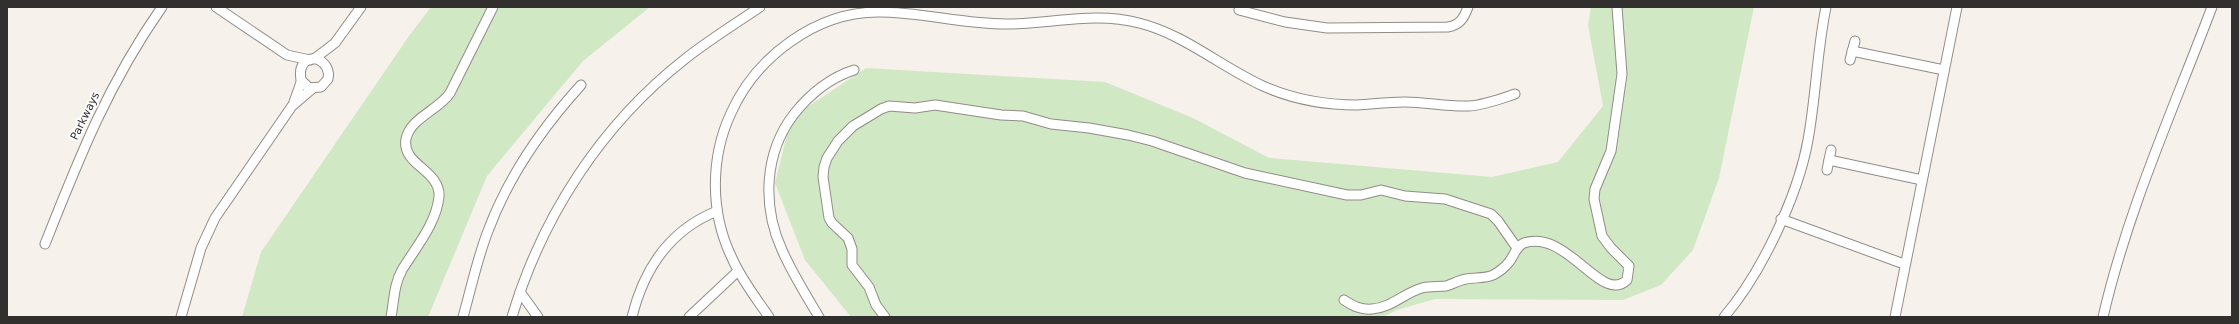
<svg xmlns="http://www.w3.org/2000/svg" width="2239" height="324" viewBox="0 0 2239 324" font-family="'DejaVu Sans',sans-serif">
<rect width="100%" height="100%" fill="#f6f1eb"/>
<g fill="#d1e8c5">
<path d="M431,7H650L583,61L487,176L428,317H242L261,252L409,36Z"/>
<path d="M1591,7H1754L1719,178L1693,250L1661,285L1623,300L1435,299L1397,310L1383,317H851L805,260L775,183L791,118L866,68L1105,82L1193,118L1269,158L1492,177L1558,162L1603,106L1588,25Z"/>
</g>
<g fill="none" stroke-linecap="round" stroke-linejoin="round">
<g stroke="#918c88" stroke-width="11">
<g id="minor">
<path d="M216,7L287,55L310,60"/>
<path d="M1239,10L1285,22L1327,28L1448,27C1460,25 1464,18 1468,7"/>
<path d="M1852,51L1944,70"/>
<path d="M314,59L335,43L361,7"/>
<path d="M1850,60L1855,41"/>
<path d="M294,102C296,96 299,89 301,82C301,76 299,72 302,66C311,50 332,63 328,79L321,87L309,88L301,80"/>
<path d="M1829,160L1922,180"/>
<path d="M1827,170L1831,150"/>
<path d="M1781,219L1904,264"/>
<path d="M45,244C79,158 108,84 162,7"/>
<path d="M520,292L538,317"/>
<path d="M1344,300C1353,306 1361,310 1372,309C1391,308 1404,293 1422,288C1430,286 1438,287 1446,286C1453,284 1459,280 1466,279C1475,277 1484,279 1493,275C1499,272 1505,267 1509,262C1514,256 1516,246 1524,243C1568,229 1601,305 1627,280L1629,266L1611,248L1602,236L1594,199L1595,189L1611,151L1622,74L1617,7"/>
<path d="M181,317L201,248L215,218L292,106L313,88"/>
<path d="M391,317C394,301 394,284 402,270C416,247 436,224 439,197C441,170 401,165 406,139C410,118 439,110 450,93L493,7"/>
<path d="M463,317C471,289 477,259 488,231C508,177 542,128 581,85"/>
<path d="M512,317C542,216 602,124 685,59C709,40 735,24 760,7"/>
<path d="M632,317C644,268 670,230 717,211"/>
<path d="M689,317L738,271"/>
<path d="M769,317C756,298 741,279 732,258C710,213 710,158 731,113C756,57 816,12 878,12C921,12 963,24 1006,24C1051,24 1095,11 1139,23C1184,34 1221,67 1263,86C1292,99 1324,105 1357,105C1373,104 1389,102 1405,102C1426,102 1448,107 1469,106C1485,105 1500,99 1515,94"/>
<path d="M819,317C806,295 792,273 782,250C762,206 764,153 794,114C810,94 829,78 854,70"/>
<path d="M885,317L876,305L869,287L852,265V249L848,238L832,223L829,218L823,177L824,167L827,158L838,141L853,126L881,109L889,106L915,108L935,105L1001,115L1023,116L1051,124L1089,128L1128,135L1152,141L1245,173L1347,195H1361L1381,190L1405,196L1445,199L1491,214L1498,221L1517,248"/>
<path d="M1724,317C1761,274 1798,196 1808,140C1816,96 1817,51 1826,7"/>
<path d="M1895,317L1957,7"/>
<path d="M2103,317C2128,209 2173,110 2212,7"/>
</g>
</g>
<use href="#minor" stroke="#fff" stroke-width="9"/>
</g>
<g text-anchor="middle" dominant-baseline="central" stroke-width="4" stroke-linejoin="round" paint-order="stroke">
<g font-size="11" fill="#32302e" stroke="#fff">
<text transform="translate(85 116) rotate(-64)">Parkways</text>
</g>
</g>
<rect width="2239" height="324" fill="none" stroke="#32302e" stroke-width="16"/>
</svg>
